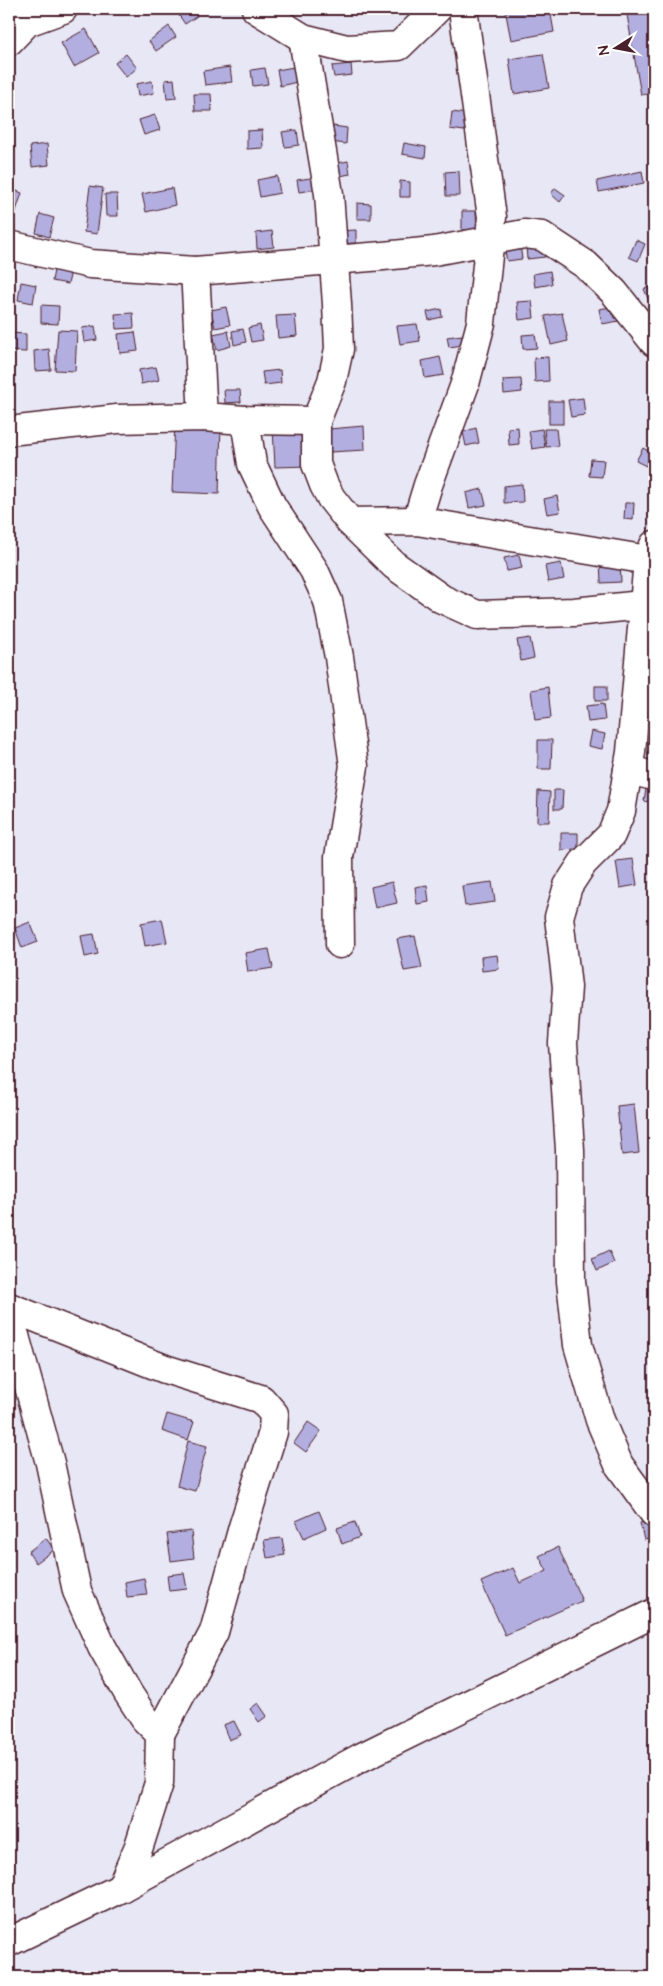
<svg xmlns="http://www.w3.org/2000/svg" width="663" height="1986" viewBox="0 0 663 1986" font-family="'Architects Daughter',sans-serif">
<rect width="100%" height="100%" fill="#e8e7f6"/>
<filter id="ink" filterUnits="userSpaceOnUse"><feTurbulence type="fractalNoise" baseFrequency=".02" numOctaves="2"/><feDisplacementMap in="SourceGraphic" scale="10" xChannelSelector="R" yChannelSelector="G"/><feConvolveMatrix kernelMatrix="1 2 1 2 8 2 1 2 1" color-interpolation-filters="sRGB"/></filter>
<g filter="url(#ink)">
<g fill="#b2afe0" stroke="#4a1f2b">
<path d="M179,9H191L197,16L185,24L176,11Z"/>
<path d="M505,9H550L554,32L511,40Z"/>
<path d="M626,9H654V93L641,95Z"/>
<path d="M169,26L176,37L156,51L149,41Z"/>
<path d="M86,29L99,53L74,67L61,43Z"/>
<path d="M126,54L137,68L126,77L115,63Z"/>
<path d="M543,54L549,88L514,94L509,59Z"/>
<path d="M351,64L352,75L334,77L332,66Z"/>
<path d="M230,67L232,82L205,85L203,71Z"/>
<path d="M294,67L297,82L280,86L277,70Z"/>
<path d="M265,68L268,84L253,86L251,70Z"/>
<path d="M174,79L176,98L167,99L165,80Z"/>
<path d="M152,81L154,93L138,96L136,84Z"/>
<path d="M194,94H211L212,111H195Z"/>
<path d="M452,112L467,114L464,131L450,129Z"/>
<path d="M155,115L160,130L144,135L139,120Z"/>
<path d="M333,126L347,128L346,144L331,142Z"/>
<path d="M262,130L263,148L247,149V131Z"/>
<path d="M297,130L299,145L285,147L282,132Z"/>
<path d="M404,143L426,147L425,158L402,154Z"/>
<path d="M47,144L49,165L32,167L30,146Z"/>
<path d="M348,161L350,174L335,177L333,164Z"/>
<path d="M459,171L460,196H446L445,172Z"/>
<path d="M642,171L644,183L599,192L597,181Z"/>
<path d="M277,176L280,193L260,197L257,180Z"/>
<path d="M317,177L319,189L299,192L297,180Z"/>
<path d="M400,181L410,182V197H400Z"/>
<path d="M90,186L103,188L97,234L84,232Z"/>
<path d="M9,188L22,193L13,220L9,219Z"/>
<path d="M172,188L175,205L146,212L142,194Z"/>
<path d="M555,188L565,195L560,202L551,194Z"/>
<path d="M105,194H117L118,216H106Z"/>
<path d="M357,203L371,204V219H357Z"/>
<path d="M462,211H476L477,230H462Z"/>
<path d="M40,214L54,218L49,237L36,233Z"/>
<path d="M356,230V243L338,244L337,231Z"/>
<path d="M272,231L274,247L257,249L256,233Z"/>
<path d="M636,240L645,244L638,261L629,257Z"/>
<path d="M543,243L545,257L527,259L526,246Z"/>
<path d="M520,244L522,259L507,261L504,247Z"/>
<path d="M56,259L73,263L68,284L52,281Z"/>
<path d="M550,271L552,284L535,287L533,274Z"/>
<path d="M21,282L36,285L33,303L18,300Z"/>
<path d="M654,285V298L649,301L644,289Z"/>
<path d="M532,301L534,318L519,320L517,302Z"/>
<path d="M41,305L59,306L58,324L41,323Z"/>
<path d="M617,306L619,321L602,324L599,309Z"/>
<path d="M226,307L230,325L215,328L211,310Z"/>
<path d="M441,309L442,317L429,320L427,312Z"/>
<path d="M133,313L134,328L116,329L115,314Z"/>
<path d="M562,313L568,341L551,345L545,316Z"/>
<path d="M295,315L297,336L278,338L276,316Z"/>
<path d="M417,324L420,341L400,344L397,326Z"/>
<path d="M260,325L263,340L251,342L248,328Z"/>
<path d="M95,326L97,340L84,342L82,328Z"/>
<path d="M243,329L246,342L234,345L232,331Z"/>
<path d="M58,330L77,331L75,371L55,370Z"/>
<path d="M228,331L231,346L217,350L213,334Z"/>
<path d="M135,332L138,351L120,353L118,334Z"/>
<path d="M9,333L26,334V352L9,351Z"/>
<path d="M535,334L537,348L523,349L522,335Z"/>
<path d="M462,335L463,345L449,347L447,337Z"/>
<path d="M49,349L51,370L35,371L34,351Z"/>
<path d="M440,357L444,375L425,378L422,361Z"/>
<path d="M548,357L549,381L535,382L534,358Z"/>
<path d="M156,367L159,380L141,384L139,370Z"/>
<path d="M280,370L281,383L264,385L262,372Z"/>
<path d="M521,379L522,392L504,394L503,380Z"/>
<path d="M224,390H240L241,402L225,403Z"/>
<path d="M583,398L585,415L571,417L568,400Z"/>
<rect x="549" y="401" width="14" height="23"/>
<path d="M175,422L221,424L219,494L172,492Z"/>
<path d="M364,426L365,450L330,452L329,429Z"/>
<path d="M307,427L309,466L275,467L273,428Z"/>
<path d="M518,427L519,444L509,445L508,428Z"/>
<path d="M476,428L479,443L466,446L463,432Z"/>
<path d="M542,429L545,447L532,449L529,431Z"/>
<path d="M544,429H556L558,446L546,447Z"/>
<path d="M643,448L652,453L646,466L636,461Z"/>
<path d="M591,459L604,460L602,477L589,476Z"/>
<path d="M522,484L523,502L504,503V486Z"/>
<path d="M482,489L486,505L469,508L466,493Z"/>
<path d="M557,496L560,512L547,514L544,499Z"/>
<path d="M625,503H634L633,520L624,519Z"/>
<path d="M519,555L522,568L507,571L504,558Z"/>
<path d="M600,560H620L621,582L601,583Z"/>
<path d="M561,563L564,579L548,582L545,566Z"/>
<path d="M530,638L534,658L521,661L517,640Z"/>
<rect x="595" y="686" width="12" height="15"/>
<path d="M548,687L551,718L535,720L531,690Z"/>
<path d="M603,704L605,720L588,722L586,706Z"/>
<path d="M591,731L605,734L602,749L588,746Z"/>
<path d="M538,740H552L551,769H538Z"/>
<path d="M647,783L654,784V803L644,801Z"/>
<path d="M554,790H563L562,809H554Z"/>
<path d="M538,791L550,792L549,822H537Z"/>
<path d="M561,833H578V849L561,850Z"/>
<path d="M633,859L637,885L620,888L616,861Z"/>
<path d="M392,882L397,903L375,908L371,887Z"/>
<path d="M492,882L495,902L465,906L462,886Z"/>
<path d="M427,885L429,902L417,904L415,887Z"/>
<path d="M162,919L167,942L145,946L141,923Z"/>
<path d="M30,922L38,942L22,948L15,928Z"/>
<path d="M94,934L98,954L85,957L81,936Z"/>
<path d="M415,936L422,968L404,971L397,939Z"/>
<path d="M269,949L273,968L248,972L245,953Z"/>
<path d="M497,955L499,969L482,971L481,957Z"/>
<path d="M634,1104L639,1153L622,1155L617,1106Z"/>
<path d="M609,1251L614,1263L597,1271L592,1259Z"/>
<path d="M167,1414L194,1422L188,1440L162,1431Z"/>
<path d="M308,1422L321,1431L306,1452L294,1443Z"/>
<path d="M188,1441L207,1446L195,1491L177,1486Z"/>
<path d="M319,1511L326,1528L304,1538L296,1521Z"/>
<path d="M648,1521L652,1538L644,1540L640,1523Z"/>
<path d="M355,1522L360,1537L342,1544L337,1528Z"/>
<path d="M191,1531L194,1558L171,1561L167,1534Z"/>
<path d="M46,1538L54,1550L36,1563L28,1552Z"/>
<path d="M282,1538L285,1555L267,1558L264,1540Z"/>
<path d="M558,1547L582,1601L505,1635L481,1582L513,1568L520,1583L547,1571L539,1556Z"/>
<path d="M184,1573L187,1589L169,1591L167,1575Z"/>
<path d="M144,1578L147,1595L127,1597L125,1582Z"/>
<path d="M258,1703L267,1716L259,1722L250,1709Z"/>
<path d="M234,1721L241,1735L229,1740L223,1725Z"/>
</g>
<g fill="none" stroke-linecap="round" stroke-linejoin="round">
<g stroke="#4a1f2b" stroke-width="31">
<g id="street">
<path d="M256,9L303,38L347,49L399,46L437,9"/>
<path d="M303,38L329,194L337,304L339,349L332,381L316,421V464L324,485L331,498L350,522L394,565L442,599L477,615L574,612L642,605L654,601"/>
<path d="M9,41L27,22L63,9"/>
<path d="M9,245L90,264L195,271L383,256L434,251L524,234L542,236L586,265L614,292L654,342"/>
<path d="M195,271L203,417"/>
<path d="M245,420L252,464L272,506L314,570L328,601L339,657L354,766L339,857L340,944"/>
<path d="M9,431L117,419L203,417L245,420L316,421"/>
<path d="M417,521L428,485L465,384L481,323L492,217L463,9"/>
<path d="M350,522L417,521L648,560"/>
<path d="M654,545L648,560L631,752L621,811L611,835L583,863L568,886L559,917L567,987L563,1043L570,1150L571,1281L578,1345L600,1420L619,1465L654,1513"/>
<path d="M628,770L654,776"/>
<path d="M9,1307L165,1369L261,1399L274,1414L273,1432L243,1527L214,1632L160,1734"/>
<path d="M9,1314L50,1463L77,1591L102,1647L128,1693L145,1719L160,1734L159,1783L139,1846L121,1888"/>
</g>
</g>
<g stroke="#4a1f2b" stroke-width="31">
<path id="secondary" d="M9,1942L121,1888L360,1758L654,1613"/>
</g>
<use href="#street" stroke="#fff" stroke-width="28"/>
<use href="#secondary" stroke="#fff" stroke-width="28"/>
</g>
</g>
<rect width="663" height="1986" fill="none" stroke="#fff" stroke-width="30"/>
<rect x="15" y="15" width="633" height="1956" fill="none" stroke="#4a1f2b" stroke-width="2" filter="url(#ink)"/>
<g transform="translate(616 48) rotate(259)" stroke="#ffffff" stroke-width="4" paint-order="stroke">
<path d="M0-4L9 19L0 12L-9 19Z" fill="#4a1f2b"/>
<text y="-8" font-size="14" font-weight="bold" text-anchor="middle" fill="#4a1f2b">N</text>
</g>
</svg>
